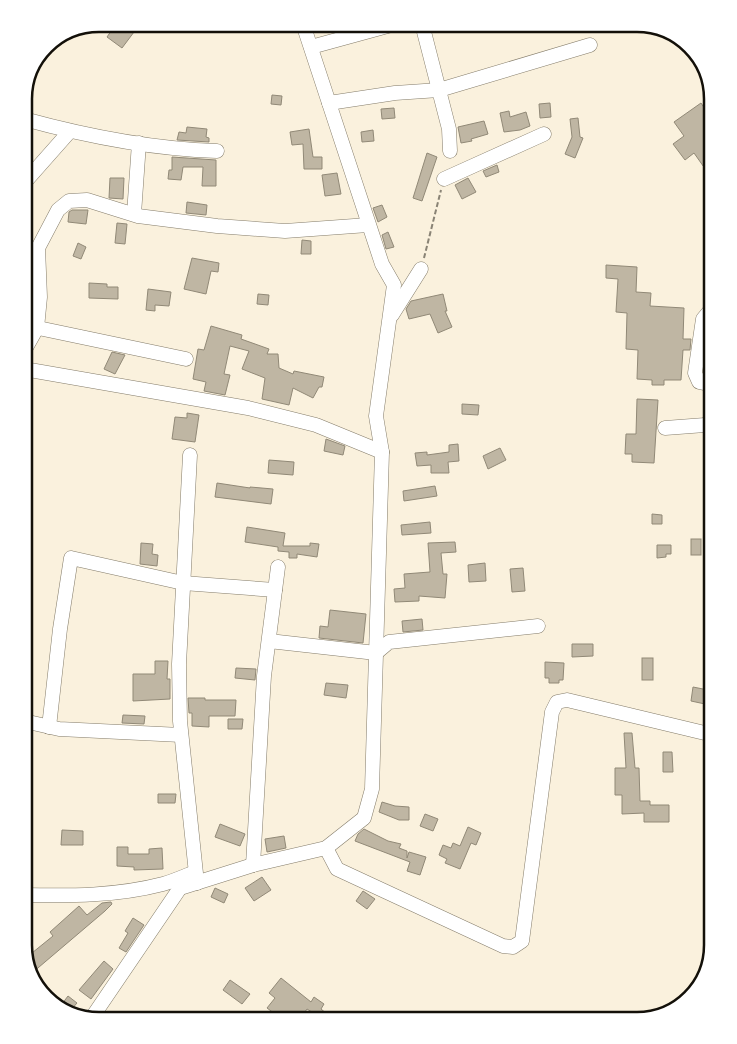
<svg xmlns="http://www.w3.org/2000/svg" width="737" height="1044" viewBox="0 0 737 1044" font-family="'IBM Plex Sans',sans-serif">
<rect width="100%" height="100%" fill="#faf1dd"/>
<g fill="#bfb6a3" stroke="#918977">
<path d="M116,24H123L134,32L122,48L107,37Z"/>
<path d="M272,95L282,96L281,105L271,104Z"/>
<path d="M550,103L551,117L540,118L539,104Z"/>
<path d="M701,103L713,121V180L694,153L685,160L673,144L684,136L674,122Z"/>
<path d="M394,108L395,118L382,119L381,109Z"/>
<path d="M509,111L510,117L526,112L530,126L520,130L504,132L500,113Z"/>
<path d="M578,118L580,137L583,138L575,158L565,154L572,137L570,119Z"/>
<path d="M484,121L488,134L471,139L472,141L461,143L458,127Z"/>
<path d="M187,127L207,129L206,137L209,138V142L177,140L179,132L186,133Z"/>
<path d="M309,129L313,157H322V169H304L303,144L292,145L290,132Z"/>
<path d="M373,130L374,141L362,142L361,132Z"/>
<path d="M427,153L437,157L422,201L413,198Z"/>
<path d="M172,157L216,160V186H202L203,167H183L181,180L168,179L169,170H172Z"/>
<path d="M497,165L499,172L486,177L483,171Z"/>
<path d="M337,173L341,194L325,196L322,175Z"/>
<path d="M110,178H124L123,199L109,198Z"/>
<path d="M468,178L476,192L462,199L455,185Z"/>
<path d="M187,202L207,205L206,215L186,213Z"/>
<path d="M382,205L387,217L378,222L373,208Z"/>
<path d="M72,210H88L86,224L68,222L69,212Z"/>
<path d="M117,223L127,224L125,244L115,243Z"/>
<path d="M388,232L394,247L386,249L382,235Z"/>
<path d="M302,240L311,241V254H301Z"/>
<path d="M78,243L86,247L81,259L73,256Z"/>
<path d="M192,258L219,263L218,272L211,271L206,294L184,289Z"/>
<path d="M606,265L637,267L636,292L651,293L650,306L684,308L683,339H691L690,350H683L681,380H664V385H652V380L637,379L638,350L626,349L627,313L616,312L618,279L606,278Z"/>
<path d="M89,283L107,284V287H118V299L89,298Z"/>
<path d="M148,289L171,292L169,306L155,305V311L146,310Z"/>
<path d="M258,294L269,295L268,305L257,304Z"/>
<path d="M443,294L447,311H445L452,327L438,333L430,314L409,319L406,309L411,301Z"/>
<path d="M211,326L242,335L241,339L269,349L267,354H278L279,368L293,374L294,371L324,377L322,387H319L313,398L293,388L289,405L262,399L265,378L242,369L249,351L230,346L224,374L230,375L225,395L204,391L206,382L193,379L198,349L204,350Z"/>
<path d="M112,352L125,355L115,374L104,369Z"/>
<path d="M637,399L658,400L654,463L632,462V454H625L626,434H636Z"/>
<path d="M462,404L479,405L478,415L462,414Z"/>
<path d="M187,413L199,415L195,442L172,439L175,417L187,418Z"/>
<path d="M326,439L345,446L343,455L324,451Z"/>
<path d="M458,444L459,461L448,462L449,473H431V465L417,466L415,453L427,452V455L449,452V445Z"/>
<path d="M500,448L506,460L488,469L483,456Z"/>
<path d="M269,460L294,462L293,475L268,473Z"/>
<path d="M217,483L250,488V487L273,489L271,504L215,497Z"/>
<path d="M435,486L437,496L404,501L403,491Z"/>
<path d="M652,514L662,515V524H652Z"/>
<path d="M430,522L431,533L402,535L401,525Z"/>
<path d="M247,527L285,533L283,546H310V543L319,544L317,557L297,554V558H289V552L278,551V547L245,542Z"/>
<rect x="691" y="539" width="10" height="16"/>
<path d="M455,542L456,552L441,553L443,574H447L445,598L419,596V601L395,602L394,589L405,588L404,574L430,572L428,543Z"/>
<path d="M141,543L153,544L152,554L158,555L157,566L140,564Z"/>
<path d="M657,545H671V554H666V557L657,558Z"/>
<path d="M485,563L486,581L469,582L468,565Z"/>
<path d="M523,568L525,591L512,592L510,569Z"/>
<path d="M330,610L366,614L363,643L319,638L320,626L328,627Z"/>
<path d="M422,619L423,630L403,632L402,621Z"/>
<path d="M572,644H593V656L572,657Z"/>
<rect x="642" y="658" width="11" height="22"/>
<path d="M155,661H168L167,679H170V699L133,701V674H155Z"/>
<path d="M545,662L564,663L563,680H559V683H549V678H545Z"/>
<path d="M236,668L256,669L255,680L235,678Z"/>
<path d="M326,683L348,685L346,698L324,695Z"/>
<path d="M693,687L708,690L705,704L691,701Z"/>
<path d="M188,698H205V700H236L235,716H209V727L192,726V713H189Z"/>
<path d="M123,715L145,716L144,724L122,723Z"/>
<path d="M228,719H243L242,729H228Z"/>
<path d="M624,733H632L635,768H639L640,801H650V805H669V822H644V813L622,814V795H615V768H626Z"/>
<path d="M663,752H672L673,772H663Z"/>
<path d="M158,794H176L175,803H158Z"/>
<path d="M382,802L395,806L409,807V820H399L379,812Z"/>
<path d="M425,814L438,819L433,831L420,826Z"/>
<path d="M220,824L245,834L240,846L215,837Z"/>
<path d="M468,827L481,833L476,845L471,843L460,869L445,863L447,859L439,855L443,845L451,848L453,843L460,846Z"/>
<path d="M364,829L388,841L401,844L399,848L407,851V858L409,852L426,857L420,875L407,871L410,862L355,841L358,834Z"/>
<path d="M62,830L83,831V845H61Z"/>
<path d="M284,836L286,848L267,852L265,839Z"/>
<path d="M117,847H128V854H149V849L162,848L163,869L134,870V867L117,866Z"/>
<path d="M24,861H32L31,886H24Z"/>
<path d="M262,877L271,890L254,901L245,888Z"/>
<path d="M215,888L228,894L224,903L211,897Z"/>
<path d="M363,891L375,899L367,909L356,901Z"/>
<path d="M111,902L112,904L105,911L32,973L27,957L53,936L50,932L79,906L87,915L102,903Z"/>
<path d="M133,918L144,925L126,952L119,948L128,933L125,931Z"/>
<path d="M104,961L113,969L91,999L79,990Z"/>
<path d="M281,978L311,1002L314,997L324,1004L321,1009L327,1014L323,1019L307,1009L299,1020H283L267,1008L275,998L269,993Z"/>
<path d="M230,980L250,994L242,1004L223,990Z"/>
<path d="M68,996L77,1003L69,1012L59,1008Z"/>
</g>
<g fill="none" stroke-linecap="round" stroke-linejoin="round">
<g stroke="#847c6a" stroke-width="15">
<g id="minor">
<path d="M422,24L449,129L450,151"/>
<path d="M311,47L395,24"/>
<path d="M329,103L395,93L439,90L590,45"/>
<path d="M24,119C86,136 152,149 217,151"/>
<path d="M444,179L544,134"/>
<path d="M24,183L70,131"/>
<path d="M134,214L139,143"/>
<path d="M368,225L285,231L217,226L138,216L87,200L69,201L58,210L38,248L40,297L37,328L24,351V369L248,408L316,425L382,452"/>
<path d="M392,315L421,269"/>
<path d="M24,325L186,359"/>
<path d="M713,385L699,382L695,373L703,319L713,307"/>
<path d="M665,428L705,425L713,419"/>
<path d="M190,455L179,664L180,721L197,883"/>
<path d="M269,641L376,653L389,642L538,626"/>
<path d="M24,721L59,729L181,735"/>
<path d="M49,727L60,629L71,558L183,583L275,590"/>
<path d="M326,848L337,869L503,946L513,947L522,941L552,712L557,702L567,700L713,735"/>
<path d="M253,865L264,676L278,567"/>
<path d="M24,895C71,896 117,896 163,884C174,881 185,876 195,872"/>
<path d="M91,1019L180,888L253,865L326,848L364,818L372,789L382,452L376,416L394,285L382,264L303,24"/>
</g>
</g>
<path stroke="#898375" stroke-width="2" stroke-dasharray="5 2.5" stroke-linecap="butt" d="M424,258L441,190"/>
<use href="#minor" stroke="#fff" stroke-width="14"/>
</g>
<path d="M0 0H737V1044H0ZM99 32H637A67 67 0 0 1 704 99V945A67 67 0 0 1 637 1012H99A67 67 0 0 1 32 945V99A67 67 0 0 1 99 32Z" fill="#fff" fill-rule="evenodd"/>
<path fill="none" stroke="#131009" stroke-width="2.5" d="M99 32H637A67 67 0 0 1 704 99V945A67 67 0 0 1 637 1012H99A67 67 0 0 1 32 945V99A67 67 0 0 1 99 32Z"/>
</svg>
